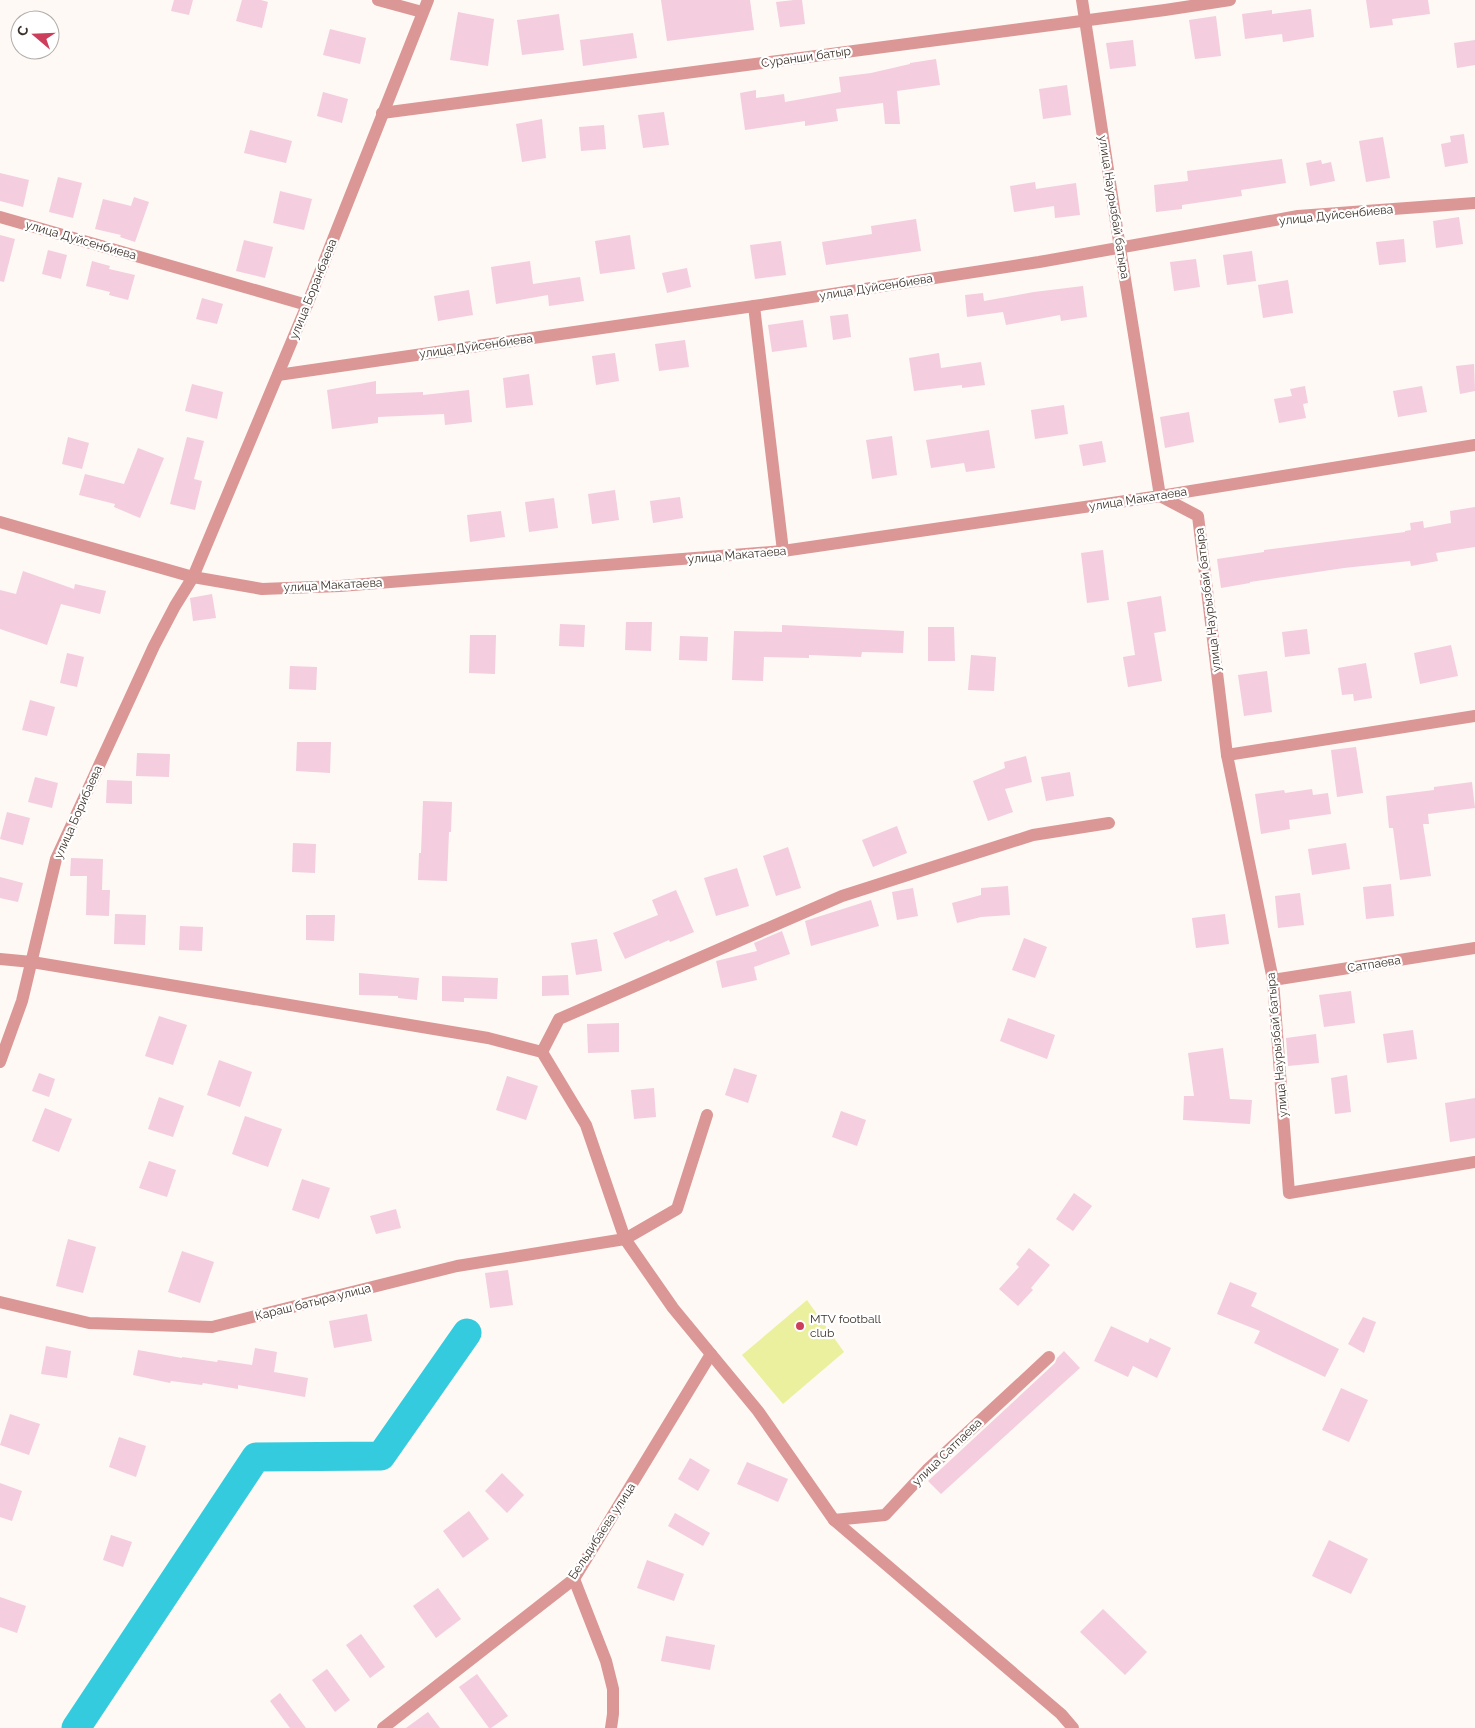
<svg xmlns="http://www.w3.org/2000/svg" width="1475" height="1728" viewBox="0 0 1475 1728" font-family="Raleway,sans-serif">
<rect width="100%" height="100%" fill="#fef9f4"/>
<path fill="#ebf09f" d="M807,1300L844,1352L783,1404L742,1355Z"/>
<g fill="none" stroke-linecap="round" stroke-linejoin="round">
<path stroke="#34cbdf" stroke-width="29" d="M76,1728L256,1457L381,1456L467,1333"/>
</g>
<g fill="#f4cddf">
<path d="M174,0H193L189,15L171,11Z"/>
<path d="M242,0H261L268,2L262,28L236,21Z"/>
<path d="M661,0H750L754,30L667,41Z"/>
<path d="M794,0H802L805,24L780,27L776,2Z"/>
<path d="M1366,0H1428L1430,14L1392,19L1393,25L1370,28Z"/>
<path d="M1311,9L1314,37L1283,42L1282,34L1245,39L1242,14L1272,10V14Z"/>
<path d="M458,12L494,19L488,66L450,60Z"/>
<path d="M559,14L564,50L522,55L517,20Z"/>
<path d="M1216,16L1221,56L1195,59L1189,20Z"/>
<path d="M330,29L366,38L360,64L323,55Z"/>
<path d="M633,33L637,58L583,66L580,40Z"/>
<path d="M1133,40L1136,66L1110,69L1106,43Z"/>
<path d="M1475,40V65L1457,68L1454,43Z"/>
<path d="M936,59L940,85L897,91L900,124H885L883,103L836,109L838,121L805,126V121L745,130L740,93L756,90V98L784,94L785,102L841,92L839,77L871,73L910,64V63Z"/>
<path d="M1067,85L1071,115L1043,119L1039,89Z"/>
<path d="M323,92L348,99L342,123L317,116Z"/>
<path d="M664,112L669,145L643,148L638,115Z"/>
<path d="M542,119L546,158L522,162L516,124Z"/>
<path d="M604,125L606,149L581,151L579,127Z"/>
<path d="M250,130L292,141L286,163L244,153Z"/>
<path d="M1464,134L1468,163L1445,167L1441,144L1451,142L1450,136Z"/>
<path d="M1383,137L1390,178L1366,182L1359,141Z"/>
<path d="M1282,159L1286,183L1241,190L1242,196L1182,205V209L1156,212L1154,185L1188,181L1187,171Z"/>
<path d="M1321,160L1322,164L1331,162L1335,181L1310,186L1306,163Z"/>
<path d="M0,173L29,180L23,207L0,201Z"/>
<path d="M58,177L82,183L73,218L49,212Z"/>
<path d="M1035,182L1036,189L1076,183L1080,215L1055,218L1054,206L1014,212L1010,186Z"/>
<path d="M280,191L312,199L304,230L273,223Z"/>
<path d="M134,197L149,202L135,242L120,237L121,235L95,229L103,199L131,206Z"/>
<path d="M1459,217L1463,244L1436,248L1433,221Z"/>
<path d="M916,219L921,251L826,265L822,242L872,234L871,226Z"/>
<path d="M0,235L15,239L4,282L0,281Z"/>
<path d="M630,235L635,269L600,274L595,241Z"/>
<path d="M1404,239L1406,262L1379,265L1376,242Z"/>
<path d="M244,240L273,247L265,278L236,271Z"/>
<path d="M781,241L786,275L755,279L750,245Z"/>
<path d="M48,250L67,255L61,279L42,274Z"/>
<path d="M1252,251L1256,281L1227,285L1223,255Z"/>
<path d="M1196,259L1200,287L1174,291L1170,262Z"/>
<path d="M92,261L110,266L109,269L135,275L128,300L109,295L110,292L86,286Z"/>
<path d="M530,261L533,284L580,277L584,301L549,306L548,295L496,304L491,267Z"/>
<path d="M687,268L691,287L667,293L662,273Z"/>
<path d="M1288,280L1293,313L1263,318L1258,285Z"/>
<path d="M1083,286L1087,317L1061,321L1060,315L1006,325L1003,312L967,317L965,295L983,293L984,301L1034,292Z"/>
<path d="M469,290L473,315L438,321L434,296Z"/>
<path d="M202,298L223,304L217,324L196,319Z"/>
<path d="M848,314L851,337L833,340L830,316Z"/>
<path d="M803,320L807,347L772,352L768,325Z"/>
<path d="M685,340L689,367L659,371L655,344Z"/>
<path d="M615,353L619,381L596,385L592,356Z"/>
<path d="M939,353L941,368L981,362L985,385L962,388V385L914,391L909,358Z"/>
<path d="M1474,364L1475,391L1460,394L1456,366Z"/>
<path d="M529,374L533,405L506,408L503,378Z"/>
<path d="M376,381V394L423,392V395L469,390L472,422L445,425L444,414L378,417V423L332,429L327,390Z"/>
<path d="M192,384L223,392L217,419L185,411Z"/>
<path d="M1305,386L1308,403L1303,404L1306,418L1279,423L1274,399L1292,396L1290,389Z"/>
<path d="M1422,386L1427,412L1398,417L1393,391Z"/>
<path d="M1064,405L1068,434L1035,439L1031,410Z"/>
<path d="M1189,412L1194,442L1165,448L1160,417Z"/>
<path d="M989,430L995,468L966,472L964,463L931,468L926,440Z"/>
<path d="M892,436L897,475L872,479L866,440Z"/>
<path d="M68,437L89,443L82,469L62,464Z"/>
<path d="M187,437L204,441L194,479L202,481L195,510L170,504Z"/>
<path d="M1102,441L1106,462L1083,466L1079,445Z"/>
<path d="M138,448L164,458L140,518L114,507L115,504L79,495L85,474L124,484Z"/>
<path d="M615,490L619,520L592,524L588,494Z"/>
<path d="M680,497L683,518L653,523L650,501Z"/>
<path d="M554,498L558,528L529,532L525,502Z"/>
<path d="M1475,507V547L1436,553L1438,561L1411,566L1410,561L1344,568L1250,582V583L1221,588L1217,559L1264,552V550L1405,532V531L1411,530L1410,523L1423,521L1424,528L1451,523L1450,511Z"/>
<path d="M501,511L505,537L470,542L467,515Z"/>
<path d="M1103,550L1109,600L1087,603L1081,553Z"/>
<path d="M23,571L74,589L75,584L106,591L100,614L61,604L47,645L0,629V590L16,594Z"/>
<path d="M212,594L216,618L193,621L190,598Z"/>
<path d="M1161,596L1166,631L1154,633L1162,681L1128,687L1123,657L1135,655L1127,602Z"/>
<path d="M626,622H652L651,651L625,650Z"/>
<path d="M560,624L585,625L584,647L559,646Z"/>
<path d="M782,625L904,631L903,653L862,652L861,657L809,655V658L764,657L763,681L732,680L734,631L782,632Z"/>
<path d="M928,627H954L955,661H928Z"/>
<path d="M1307,629L1310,654L1285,657L1282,632Z"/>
<path d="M470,635H496L495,674L469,673Z"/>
<path d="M680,636L708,637L707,661L679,660Z"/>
<path d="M1451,645L1458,676L1420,684L1414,653Z"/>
<path d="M67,653L84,657L77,687L60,683Z"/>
<path d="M971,655L996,657L994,691L968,690Z"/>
<path d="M1366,663L1372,698L1354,701L1353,694L1342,695L1338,668Z"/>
<path d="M290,666L317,667L316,690L289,689Z"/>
<path d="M1267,671L1272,712L1244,716L1238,675Z"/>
<path d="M30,700L55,707L47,736L22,730Z"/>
<path d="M297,742H331L330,773L296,771Z"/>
<path d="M1356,747L1363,793L1337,797L1331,750Z"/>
<path d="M137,753L170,754L169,777L136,776Z"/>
<path d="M1026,756L1032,782L1005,789L1013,812L988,821L973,781L1005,768L1004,762Z"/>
<path d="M1070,772L1074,796L1046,801L1041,777Z"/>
<path d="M35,777L58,783L52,808L28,802Z"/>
<path d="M107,780L132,781V804L106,803Z"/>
<path d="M1472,782L1475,808L1428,814L1429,824H1423L1431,876L1400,880L1393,828H1389L1386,796L1434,790V787Z"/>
<path d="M1312,789L1313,795L1328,793L1331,814L1289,820L1290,829L1261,834L1255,794L1284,790L1285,793Z"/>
<path d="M423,801L452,802L451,832H449L447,881L418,880L419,853H421Z"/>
<path d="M7,812L30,818L23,845L0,839Z"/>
<path d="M897,826L907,853L873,867L862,840Z"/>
<path d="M293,843L316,844L315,873L292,872Z"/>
<path d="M1346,843L1350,869L1312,875L1308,849Z"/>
<path d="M788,847L801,888L776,896L763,856Z"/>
<path d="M71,858L103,859L102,890H110L109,916L86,915L87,876H70Z"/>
<path d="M737,868L749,906L716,916L704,878Z"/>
<path d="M0,877L23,883L18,902L0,898Z"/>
<path d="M1391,884L1394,916L1366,919L1363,887Z"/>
<path d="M1008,886L1010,915L981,917L957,923L952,903L981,895V888Z"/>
<path d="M913,888L918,916L897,920L892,892Z"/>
<path d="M676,890L694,932L670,942L669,940L625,959L613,933L658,915L652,900Z"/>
<path d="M1300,893L1304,925L1278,928L1275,896Z"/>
<path d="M871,900L879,926L811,946L805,921Z"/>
<path d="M115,914L146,915L145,945L114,944Z"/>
<path d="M1225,914L1229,944L1196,948L1192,918Z"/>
<path d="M306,915H335L334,941L306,940Z"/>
<path d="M180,926L203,927L202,951L179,950Z"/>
<path d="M782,931L790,954L754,967L757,980L722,988L716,961L757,951L754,943Z"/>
<path d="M1024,938L1047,947L1035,978L1012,970Z"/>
<path d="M597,939L602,971L576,975L571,943Z"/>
<path d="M359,973L419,978L417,1000L398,998V996L359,995Z"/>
<path d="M568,975L569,995L542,996V976Z"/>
<path d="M442,976L498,978L497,999L464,998V1002L442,1001Z"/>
<path d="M1351,991L1355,1023L1324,1027L1319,995Z"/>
<path d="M159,1016L187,1025L173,1065L145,1056Z"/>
<path d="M1008,1018L1055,1035L1047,1059L1000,1041Z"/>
<path d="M619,1023V1052L588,1053L587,1024Z"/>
<path d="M1413,1030L1417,1059L1387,1063L1383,1034Z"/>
<path d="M1316,1034L1319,1063L1288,1066L1286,1038Z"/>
<path d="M1223,1048L1230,1099L1252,1100L1250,1124L1183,1120L1184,1096H1194L1188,1053Z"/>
<path d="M219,1060L252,1072L240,1107L207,1095Z"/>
<path d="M734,1068L757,1075L748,1103L725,1095Z"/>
<path d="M39,1073L55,1079L49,1097L32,1091Z"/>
<path d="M1347,1075L1351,1112L1335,1114L1331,1078Z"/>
<path d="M507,1076L538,1086L526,1120L496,1110Z"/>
<path d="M654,1088L656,1117L634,1119L631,1090Z"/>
<path d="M159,1097L184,1106L173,1137L148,1129Z"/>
<path d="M1475,1098V1138L1450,1142L1445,1103Z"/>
<path d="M45,1108L72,1119L59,1152L32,1141Z"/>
<path d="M841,1111L866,1120L857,1146L832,1137Z"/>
<path d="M245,1116L282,1129L268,1167L232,1154Z"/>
<path d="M149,1161L176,1170L167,1197L139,1188Z"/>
<path d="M302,1179L330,1188L319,1219L292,1210Z"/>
<path d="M1074,1193L1092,1206L1073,1231L1056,1219Z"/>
<path d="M396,1209L401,1228L376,1234L370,1216Z"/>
<path d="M68,1239L96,1247L83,1293L56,1286Z"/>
<path d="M1029,1248L1050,1265L1031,1288L1033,1290L1018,1306L999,1289L1019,1267L1016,1264Z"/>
<path d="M182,1251L214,1262L200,1303L168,1292Z"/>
<path d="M508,1270L513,1305L490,1308L485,1273Z"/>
<path d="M1230,1282L1257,1293L1251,1306L1339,1349L1325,1377L1254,1343L1260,1331L1217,1314Z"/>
<path d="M367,1314L372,1341L334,1348L329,1321Z"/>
<path d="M1363,1317L1376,1322L1364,1353L1348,1344Z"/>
<path d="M1111,1326L1148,1343L1150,1338L1171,1348L1157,1378L1133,1366L1128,1377L1094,1361Z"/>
<path d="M46,1346L71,1351L67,1378L41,1374Z"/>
<path d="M255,1348L277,1352L274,1372L308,1378L305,1397L238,1385V1389L203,1383L202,1385L171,1381L170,1383L133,1375L138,1350L182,1358V1357L217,1362L218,1360L252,1365Z"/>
<path d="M1064,1351L1080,1368L941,1494L928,1481L1055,1363L1057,1358Z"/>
<path d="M1341,1388L1368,1400L1349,1442L1322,1430Z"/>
<path d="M10,1414L40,1424L29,1455L0,1445Z"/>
<path d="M119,1437L146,1446L136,1477L109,1467Z"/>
<path d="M690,1458L710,1470L698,1491L678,1479Z"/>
<path d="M747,1462L788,1479L778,1502L737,1484Z"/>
<path d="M502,1473L524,1495L507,1513L485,1491Z"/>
<path d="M0,1483L22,1491L12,1521L0,1517Z"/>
<path d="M469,1511L489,1539L463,1558L443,1531Z"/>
<path d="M675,1513L710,1533L703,1546L668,1526Z"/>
<path d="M111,1535L132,1542L123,1567L103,1560Z"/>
<path d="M1329,1540L1368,1559L1351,1594L1312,1576Z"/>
<path d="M647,1560L684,1574L674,1601L637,1588Z"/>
<path d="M438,1588L461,1619L436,1638L413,1606Z"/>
<path d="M0,1597L26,1606L17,1633L0,1627Z"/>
<path d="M1103,1609L1147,1652L1125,1675L1080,1632Z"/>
<path d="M361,1634L385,1667L370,1678L346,1645Z"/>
<path d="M666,1636L715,1645L710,1670L661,1661Z"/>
<path d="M327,1669L350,1700L335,1712L312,1680Z"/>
<path d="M477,1674L508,1716L491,1728H489L459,1687Z"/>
<path d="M280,1693L306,1728H290L270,1701Z"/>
<path d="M428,1712L440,1728H406Z"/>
</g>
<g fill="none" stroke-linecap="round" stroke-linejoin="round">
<g stroke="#db9796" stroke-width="12">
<path d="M378,0L422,12"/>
<path d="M1082,0L1120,248L1160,496L1198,516L1227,755L1273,980L1289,1193L1475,1162"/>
<path d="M382,113L1165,10L1230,0"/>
<path d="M0,217L307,305"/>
<path d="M754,306L783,551"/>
<path d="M278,375L754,306L1039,262L1298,216L1475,203"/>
<path d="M0,522L193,577L262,589L340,586L783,551L1160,496L1475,445"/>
<path d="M1227,755L1475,716"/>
<path d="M0,959L32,962L488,1038L542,1052L586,1125L625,1239L673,1308L758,1411L834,1520L1061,1714L1073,1728"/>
<path d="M1273,980L1475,948"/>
<path d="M542,1052L559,1019L842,896L1033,835L1109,823"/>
<path d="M0,1062L22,1001L56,859L154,646L175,606L193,577L307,305L428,0"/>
<path d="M0,1302L89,1323L212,1327L457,1266L625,1239L677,1209L707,1115"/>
<path d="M834,1520L885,1515L927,1470L1049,1357"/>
<path d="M574,1579L606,1661L613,1689V1714L611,1728"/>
<path d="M383,1728L574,1579L711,1354"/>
</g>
</g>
<circle fill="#cd3e5c" stroke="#fff" stroke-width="2" cx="800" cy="1326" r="5"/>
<g text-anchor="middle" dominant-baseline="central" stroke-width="4.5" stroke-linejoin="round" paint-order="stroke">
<g font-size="12" fill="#3b3128" stroke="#fff">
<text transform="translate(806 57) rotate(-8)">Суранши батыр</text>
<text transform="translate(1114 207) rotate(81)">улица Наурызбай батыра</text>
<text transform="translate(1336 215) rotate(-6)">улица Дуйсенбиева</text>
<text transform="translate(81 240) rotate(16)">улица Дуйсенбиева</text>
<text transform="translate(876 287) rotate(-9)">улица Дуйсенбиева</text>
<text transform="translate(313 289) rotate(-68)">улица Боранбаева</text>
<text transform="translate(476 346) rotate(-8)">улица Дуйсенбиева</text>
<text transform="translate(1138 499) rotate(-9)">улица Макатаева</text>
<text transform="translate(737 555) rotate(-5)">улица Макатаева</text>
<text transform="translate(333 585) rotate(-3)">улица Макатаева</text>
<text transform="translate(1208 600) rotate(-97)">улица Наурызбай батыра</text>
<text transform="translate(78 812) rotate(-66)">улица Борибаева</text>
<text transform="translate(1374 964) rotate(-9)">Сатпаева</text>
<text transform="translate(1277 1045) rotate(-95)">улица Наурызбай батыра</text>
<text transform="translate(313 1302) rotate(-14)">Караш батыра улица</text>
<text transform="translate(947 1452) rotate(-44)">улица Сатпаева</text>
<text transform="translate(602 1531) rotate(-57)">Бельдибаева улица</text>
</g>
<g font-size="12" fill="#3b3128" stroke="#fff" text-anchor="start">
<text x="810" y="1319">MTV football<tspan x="810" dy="14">club</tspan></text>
</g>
</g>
<g transform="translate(35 35) rotate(289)"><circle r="24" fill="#ffffff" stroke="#b1ada9"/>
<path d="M0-4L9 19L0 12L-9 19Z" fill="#cd3e5c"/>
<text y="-8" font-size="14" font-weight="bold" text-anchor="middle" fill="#3b3128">С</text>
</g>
</svg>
